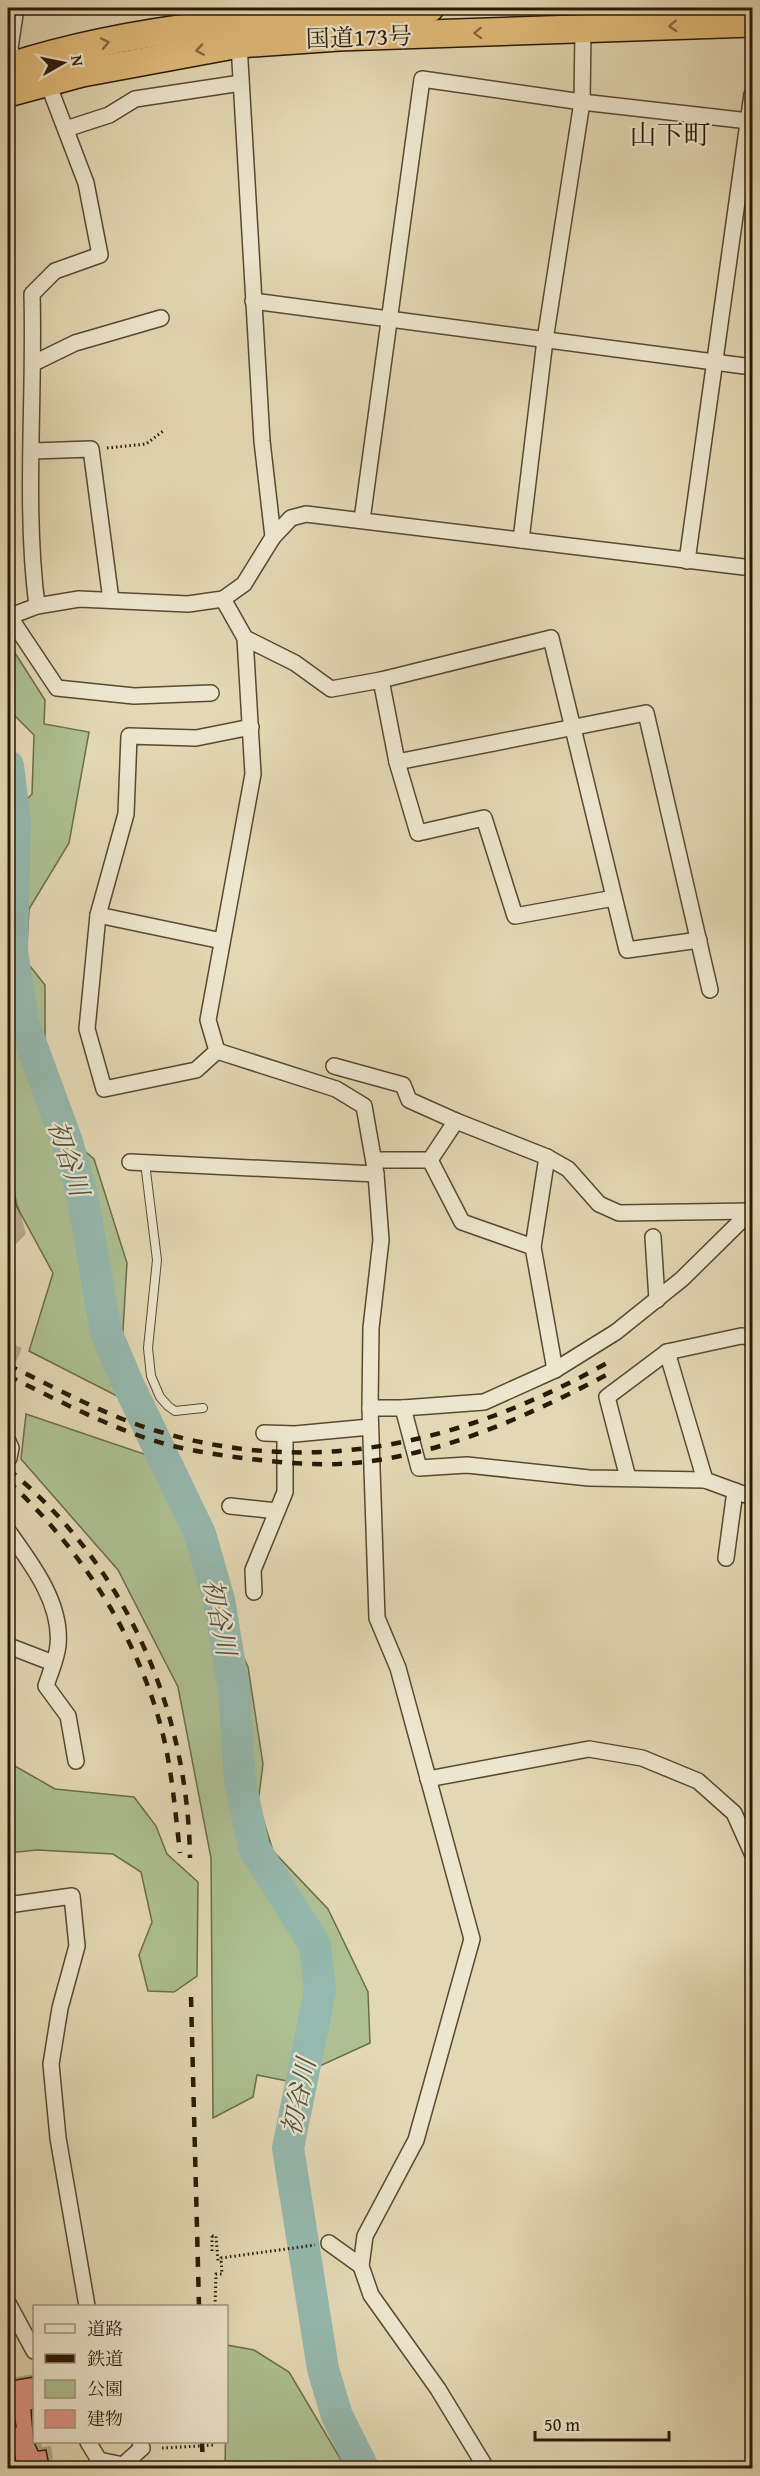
<svg xmlns="http://www.w3.org/2000/svg" width="760" height="2476" viewBox="0 0 760 2476" font-family="'Gentium Book Plus','Noto Serif JP',serif">
<rect width="100%" height="100%" fill="#e3d8b4"/>
<filter id="stains"><feTurbulence type="fractalNoise" baseFrequency=".00333" numOctaves="4"/><feColorMatrix values="0 0 0 0 .2 0 0 0 0 .09 0 0 0 0 .02 0 0 0 .5 -.17"/></filter>
<radialGradient id="worn" r=".72"><stop offset=".6" stop-color="#630" stop-opacity="0"/><stop offset="1" stop-color="#630" stop-opacity=".3"/></radialGradient>
<g fill="#adc092" stroke="#6b6c4c" stroke-width="1.5">
<path d="M8,642L45,700L44,724L89,732L69,843L29,909L26,961L45,985V1118L94,1159L127,1263L119,1397L29,1351L53,1273L16,1205L8,1134V818L32,794L34,735L8,709Z"/>
<path d="M26,1414L150,1456L248,1667L263,1764L258,1803L273,1851L328,1909L368,1992L370,2043L287,2081L257,2075L253,2097L213,2118L211,1858L178,1687L118,1570L21,1459Z"/>
<path d="M8,1762L55,1789L134,1797L156,1826L167,1854L198,1882L197,1976L174,1992L148,1991L139,1955L152,1922L141,1872L113,1854L37,1850L8,1853Z"/>
<path d="M227,2345L254,2350L289,2372L346,2468H225Z"/>
</g>
<g fill="#0003">
<path d="M13,1185L26,1234L15,1245L8,1247V1187Z"/>
<path d="M8,1342L22,1348L8,1381Z"/>
<path d="M34,2374V2442H41L42,2447L51,2446L53,2459L48,2464L12,2429L17,2424L11,2381L15,2377Z"/>
</g>
<g fill="none" stroke-linecap="round" stroke-linejoin="round">
<path stroke="#95b9af" stroke-width="32" d="M8,766L15,822L12,951L23,1022L67,1142L82,1194L106,1332L128,1384L200,1534L219,1600L234,1690L240,1782L254,1848L315,1945L320,1991L288,2148L323,2369L337,2416L363,2468"/>
</g>
<path fill="#df9686" stroke="#291905" stroke-width="1.5" d="M34,2377V2409L31,2410L34,2442L38,2451L46,2450L49,2465L17,2469L10,2428L16,2427L9,2381Z"/>
<g fill="none" stroke-linecap="round" stroke-linejoin="round">
<g stroke="#584931" stroke-width="10">
<path id="lane" d="M145,1163L157,1260L148,1348L151,1376L160,1397L168,1406L175,1411L203,1408"/>
</g>
<g stroke="#584931" stroke-width="18">
<g id="street">
<path d="M14,65L10,48L16,8"/>
<path d="M66,129L109,115L135,99L241,83"/>
<path d="M253,301L752,367"/>
<path d="M34,363L75,343L161,318"/>
<path d="M33,451L91,449L111,600"/>
<path d="M362,520L422,79L582,102L749,121"/>
<path d="M273,537L291,518L306,514L752,568"/>
<path d="M521,540L545,340L582,102L583,31"/>
<path d="M687,561L752,94"/>
<path d="M223,599L245,638L295,663L331,689L381,680L397,762L646,713L710,990"/>
<path d="M37,606C24,505 35,398 32,294L55,271L100,255L86,183L47,81"/>
<path d="M9,616L57,688L134,696L211,693"/>
<path d="M8,617L37,606L79,599L188,604L223,599L244,584L273,537L262,441L239,44"/>
<path d="M245,638L253,774L208,1020L217,1051L196,1070L104,1089L87,1029L98,915L126,814L129,736L196,738L251,727"/>
<path d="M381,680L551,638L627,950L699,940"/>
<path d="M397,762L418,833L484,818L515,916L614,898"/>
<path d="M98,915L222,941"/>
<path d="M217,1051L336,1089L364,1106L376,1174L381,1240L371,1328L370,1408L377,1618L398,1668L472,1939L416,2140L365,2236L361,2266L371,2295L438,2389L486,2468"/>
<path d="M334,1066L403,1085L409,1100L456,1121"/>
<path d="M547,1157L568,1169L599,1204L619,1213L752,1211"/>
<path d="M374,1160H430L456,1121L547,1157L533,1247L555,1370L484,1402L403,1408"/>
<path d="M430,1160L462,1222L533,1247"/>
<path d="M130,1162L376,1174"/>
<path d="M653,1237L657,1300"/>
<path d="M667,1352L705,1480L746,1495"/>
<path d="M555,1370L616,1332L682,1279L751,1211"/>
<path d="M370,1408H403L419,1468L467,1465L589,1478L705,1480"/>
<path d="M264,1433L295,1434L370,1427"/>
<path d="M8,1441L11,1448L9,1458"/>
<path d="M628,1478L607,1397L667,1352L741,1336L752,1337"/>
<path d="M230,1506L277,1511"/>
<path d="M8,1531C31,1563 62,1603 58,1645C57,1658 50,1673 46,1686L68,1716L76,1761"/>
<path d="M726,1558L735,1491"/>
<path d="M254,1592L253,1570L285,1492V1434"/>
<path d="M8,1651L14,1648L53,1663"/>
<path d="M428,1779L589,1749L642,1758L698,1781L734,1813L752,1853"/>
<path d="M8,1905L72,1896L77,1946L60,2008L51,2064L58,2138L87,2306"/>
<path d="M329,2243L361,2266"/>
<path d="M8,2303L34,2351"/>
<path d="M88,2442L99,2460L123,2465L142,2448L140,2442"/>
</g>
</g>
<g stroke="#291905" stroke-width="30">
<g id="highway">
<path d="M8,67C143,23 289,16 430,8"/>
<path d="M8,93L82,73L239,44L339,37L752,23"/>
</g>
</g>
<g stroke="#291905" stroke-width="3" stroke-dasharray="1.5 3" stroke-linecap="butt">
<path d="M107,448L146,444L163,431"/>
<path d="M212,2236H216L218,2261L221,2262"/>
<path d="M212,2236V2252"/>
<path d="M215,2306L216,2274H222L221,2258L315,2245"/>
<path d="M215,2442V2445"/>
</g>
<use href="#lane" stroke="#ede6ce" stroke-width="8"/>
<use href="#street" stroke="#ede6ce" stroke-width="15"/>
<use href="#highway" stroke="#e2bc7a" stroke-width="27"/>
<g stroke="#291905" stroke-width="4.5" stroke-dasharray="10 10" stroke-linecap="butt">
<path d="M8,1365C56,1388 106,1416 157,1431C317,1479 465,1442 607,1363"/>
<path d="M8,1376C54,1398 100,1423 149,1439C179,1449 211,1454 243,1458C274,1462 306,1465 338,1464C433,1460 529,1416 612,1372"/>
<path d="M8,1469C125,1564 188,1709 190,1858"/>
<path d="M8,1481C84,1552 144,1645 166,1748C173,1783 176,1818 180,1853"/>
<path d="M191,1997L199,2306"/>
<path d="M202,2442L203,2468"/>
</g>
<path stroke="#291905" stroke-width="3" stroke-dasharray="1.5 3" stroke-linecap="butt" d="M162,2448L215,2445"/>
</g>
<defs><path id="oneway-chevron" d="M-2-3.5L2.5 0L-2 3.5" fill="none" stroke-width="1.6" stroke-linecap="round" stroke-linejoin="round" transform="scale(1.5)"/></defs>
<g stroke="#866a40">
<use href="#oneway-chevron" transform="translate(673 26) rotate(177)"/>
<use href="#oneway-chevron" transform="translate(478 33) rotate(178)"/>
<use href="#oneway-chevron" transform="translate(105 43) rotate(-11)"/>
<use href="#oneway-chevron" transform="translate(200 50) rotate(171)"/>
</g>
<g text-anchor="middle" dominant-baseline="central" stroke-width="4.5" stroke-linejoin="round" paint-order="stroke">
<g font-size="24" fill="#291905" stroke="#ede6ce">
<text transform="translate(359 37) rotate(-2)">国道173号</text>
</g>
<g font-size="26" font-style="italic" fill="#4f5140" stroke="#ede6ce">
<text transform="translate(69 1158) rotate(72)">初谷川</text>
<text transform="translate(220 1617) rotate(79)">初谷川</text>
<text transform="translate(298 2097) rotate(-78)">初谷川</text>
</g>
<g font-size="27" fill="#291905" stroke="#ede6ce">
<text x="670" y="134">山下町</text>
</g>
</g>
<rect width="760" height="2476" fill="none" stroke="#e3d8b4" stroke-width="30"/>
<rect x="9" y="9" width="742" height="2458" fill="none" stroke="#291905" stroke-width="3"/>
<rect x="15" y="15" width="730" height="2446" fill="none" stroke="#291905" stroke-width="1.5"/>
<rect x="33" y="2305" width="195" height="138" fill="#ede6ce" stroke="#9f947e" stroke-width="1.5"/>
<rect x="45" y="2324" width="30" height="9" fill="#ede6ce" stroke="#9f947e" stroke-width="1.5"/>
<text x="87" y="2335" font-size="18" fill="#291905">道路</text>
<rect x="45" y="2354" width="30" height="9" fill="#291905" stroke="#9f947e" stroke-width="1.5"/>
<text x="87" y="2365" font-size="18" fill="#291905">鉄道</text>
<rect x="45" y="2380" width="30" height="18" fill="#adc092" stroke="#9f947e" stroke-width="1.5"/>
<text x="87" y="2395" font-size="18" fill="#291905">公園</text>
<rect x="45" y="2410" width="30" height="18" fill="#df9686" stroke="#9f947e" stroke-width="1.5"/>
<text x="87" y="2425" font-size="18" fill="#291905">建物</text>
<g transform="translate(63 63) rotate(81)" stroke="#ede6ce" stroke-width="4.5" paint-order="stroke">
<path d="M0-4.5L10 22L0 15L-10 22Z" fill="#291905"/>
<text y="-9" font-size="16" font-weight="bold" text-anchor="middle" fill="#291905">N</text>
</g>
<path d="M535 2431v9h134v-9" fill="none" stroke="#291905" stroke-width="3"/>
<text x="544" y="2431" font-size="18" fill="#291905" stroke="#ede6ce" stroke-width="4.5" paint-order="stroke">50 m</text>
<rect width="100%" height="100%" filter="url(#stains)"/>
<rect width="100%" height="100%" fill="url(#worn)"/>
</svg>
